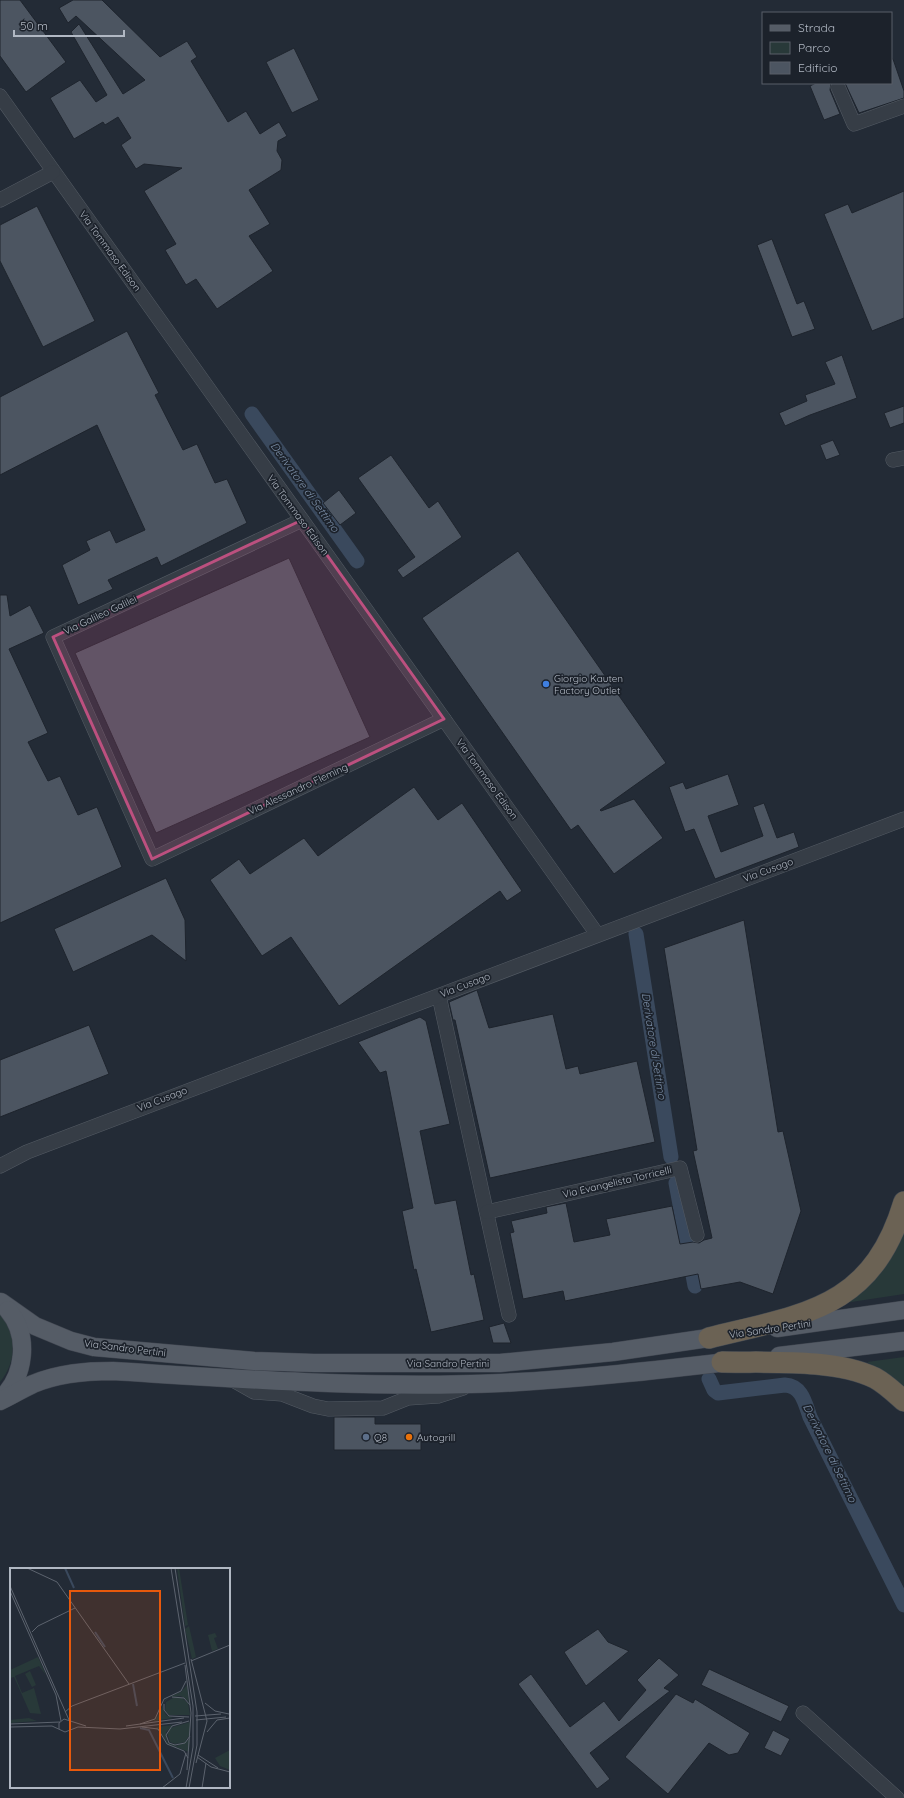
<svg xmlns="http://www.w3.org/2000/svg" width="904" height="1798" viewBox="0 0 904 1798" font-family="Quicksand,sans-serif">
<rect width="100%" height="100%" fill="#232b36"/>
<g fill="#283939">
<path d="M904,1222V1294L838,1304Z"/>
<path d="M0,1314C17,1335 17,1361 0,1382Z"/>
<path d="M904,1357V1388L883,1372L867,1362Z"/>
</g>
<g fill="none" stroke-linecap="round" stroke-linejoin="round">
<g stroke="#3a495d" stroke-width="15">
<path d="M252,414L357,561"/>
<path d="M636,934L671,1157"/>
<path d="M676,1183L695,1286"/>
<path d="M709,1379L714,1390L718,1393L785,1385C802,1386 805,1403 810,1417L904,1605"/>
</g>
</g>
<g fill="#4c5561" stroke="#1e242d">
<path d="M0,0H20L66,62L26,92L0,56Z"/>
<path d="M73,0H102L160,57L187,41L197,57L191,61L228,122L246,111L260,134L279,122L287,136L278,141L277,151L282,160L281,170L249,190L270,224L249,236L273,271L217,309L196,279L186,285L165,250L176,244L144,191L182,168L144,164L136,169L121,145L131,138L118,117L105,125L103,122L74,139L50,98L80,80L96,102L107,95L71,32L79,24L123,94L145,80L76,16L68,23L59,8Z"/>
<path d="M294,48L319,100L292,113L266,62Z"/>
<path d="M891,59H893L904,91V98L859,113L845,83H891Z"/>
<path d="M816,83H831L830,90L840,114L824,120L810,86Z"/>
<path d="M904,191V318L872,331L824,214L848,204L852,213Z"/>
<path d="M37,206L95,321L43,347L0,261V225Z"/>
<path d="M772,239L797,304L804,301L815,329L792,337L757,245Z"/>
<path d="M127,331L159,393L155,395L183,450L197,444L215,483L227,479L247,523L161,566L157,557L108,580L113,589L78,605L62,565L90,550L86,541L110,530L116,543L145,530L97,425L0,475V397Z"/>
<path d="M842,355L857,398L810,415L785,426L779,413L807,401L805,395L835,384L825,362Z"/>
<path d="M904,406V423L890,428L884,413Z"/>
<path d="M833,440L840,455L826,460L820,445Z"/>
<path d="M391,455L429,508L438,501L462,537L403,578L397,570L415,557L358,478Z"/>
<path d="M339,490L356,513L340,525L323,503Z"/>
<path d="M518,551L666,763L600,810L601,811L634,799L663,838L614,874L578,825L571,830L422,618Z"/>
<path d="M289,558L370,737L156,833L75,653Z"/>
<path d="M0,595H7L10,616L30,605L44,633L9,649L48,733L28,742L48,781L60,776L78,815L97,807L122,867L0,923Z"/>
<path d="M728,774L739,805L708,816L721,852L763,836L753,807L764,803L777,838L794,832L799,847L715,879L694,829L685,832L669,787L683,782L686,789Z"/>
<path d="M414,787L438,820L462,803L522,891L507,901L500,891L339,1006L291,937L262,956L210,880L239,859L250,874L304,838L318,856Z"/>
<path d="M166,878L185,920L186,961L152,935L73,972L54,929Z"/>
<path d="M744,920L778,1132L783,1131L801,1211L773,1294L740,1282L701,1289L698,1274L565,1301L563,1291L523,1299L510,1233L514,1232L511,1221L547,1213L546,1207L566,1203L574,1242L610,1235L606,1219L672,1206L680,1244L693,1242L699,1243L704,1240L712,1238L693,1151L697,1150L664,948Z"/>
<path d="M477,990L489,1028L553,1014L566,1069L578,1066L580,1074L637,1061L655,1142L490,1178L455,1020H453L449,1002Z"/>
<path d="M420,1017L426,1021L450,1124L420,1131L435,1204L456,1200L471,1275L474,1274L484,1320L431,1332L416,1269L414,1270L402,1211L413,1208L386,1071L380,1073L358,1042Z"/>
<path d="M89,1025L109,1074L0,1117V1060Z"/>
<path d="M504,1323L511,1343H493L489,1327Z"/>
<path d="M334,1417H375V1424H421V1450H334Z"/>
<path d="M598,1629L608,1642L629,1651L586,1686L564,1652Z"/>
<path d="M659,1658L679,1675L664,1688L670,1691L590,1753L610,1779L597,1789L518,1684L531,1674L570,1727L604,1701L619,1721L646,1690L637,1680Z"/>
<path d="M709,1669L789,1706L781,1722L701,1685Z"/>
<path d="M676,1694L693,1703L695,1699L750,1733L738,1753L729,1755L709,1743L668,1794L625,1757Z"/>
<path d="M773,1730L790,1739L781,1756L764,1748Z"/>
</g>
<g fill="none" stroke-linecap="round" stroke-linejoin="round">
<g stroke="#545b64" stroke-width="15">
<g id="minor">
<path d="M838,87L854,124L904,106"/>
<path d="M0,96L597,934"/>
<path d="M0,200L53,172"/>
<path d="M893,460L904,458"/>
<path d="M302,520L53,637L152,859L444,719"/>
<path d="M439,996L509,1315"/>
<path d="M0,1166L27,1152C319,1039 612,930 904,819"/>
<path d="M487,1212L680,1168L697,1235"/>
<path d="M231,1379L254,1392L282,1394L313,1406L328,1409L383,1408L408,1398L438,1396L463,1388"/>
<path d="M803,1713L897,1798"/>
</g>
</g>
<g stroke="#404650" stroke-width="19">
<g id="major">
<path d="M1,1302L35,1326L71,1341L94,1347L254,1361L314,1363H500L613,1352L722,1336"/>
<path d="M777,1328L904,1310"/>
<path d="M779,1356L904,1341"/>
<path d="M1,1399C25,1376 30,1336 8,1310"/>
<path d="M0,1401C11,1396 22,1389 33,1384C59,1373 86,1371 113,1371C242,1379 372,1389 501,1383C580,1379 658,1370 736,1361"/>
</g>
</g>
<g stroke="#414851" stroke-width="22">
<g id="highway">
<path d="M709,1338C805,1314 872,1309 904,1202"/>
<path d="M722,1362C767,1363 834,1358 875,1378C886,1384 895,1393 904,1401"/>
</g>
</g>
<use href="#minor" stroke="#363d46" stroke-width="14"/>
<use href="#major" stroke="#555c66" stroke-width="18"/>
<use href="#highway" stroke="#6b6254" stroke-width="21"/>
</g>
<path fill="#bc507f" fill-opacity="0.2" stroke="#bc507f" stroke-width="3" stroke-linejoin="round" d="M302,520L444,719L152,859L53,637Z"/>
<circle fill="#3f7fe0" stroke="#1c222b" stroke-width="1.5" cx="546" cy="684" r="4"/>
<circle fill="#5c6f8a" stroke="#1c222b" stroke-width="1.5" cx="366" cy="1437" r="4"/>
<circle fill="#e8710a" stroke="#1c222b" stroke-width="1.5" cx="409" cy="1437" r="4"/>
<g text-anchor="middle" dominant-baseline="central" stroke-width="3.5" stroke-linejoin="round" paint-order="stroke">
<g font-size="10" fill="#b1b8c3" stroke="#1c222b">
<text transform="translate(110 251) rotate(54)">Via Tommaso Edison</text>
<text transform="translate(298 515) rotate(54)">Via Tommaso Edison</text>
<text transform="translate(100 615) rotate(-25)">Via Galileo Galilei</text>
<text transform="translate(487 779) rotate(54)">Via Tommaso Edison</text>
<text transform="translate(298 789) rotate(-25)">Via Alessandro Fleming</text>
<text transform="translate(768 870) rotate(-20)">Via Cusago</text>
<text transform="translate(465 985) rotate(-21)">Via Cusago</text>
<text transform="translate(162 1099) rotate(-21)">Via Cusago</text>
<text transform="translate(617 1182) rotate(-13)">Via Evangelista Torricelli</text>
<text transform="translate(770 1329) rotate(-8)">Via Sandro Pertini</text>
<text transform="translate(125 1348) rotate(7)">Via Sandro Pertini</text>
<text x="448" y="1363">Via Sandro Pertini</text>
</g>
<g font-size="10" fill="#b1b8c3" stroke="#1c222b" text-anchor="start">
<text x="554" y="678">Giorgio Kauten<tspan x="554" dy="12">Factory Outlet</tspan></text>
<text x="374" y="1437">Q8</text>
<text x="417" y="1437">Autogrill</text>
</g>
<g font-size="11" font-style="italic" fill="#7c8fa8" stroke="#1c222b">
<text transform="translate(305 487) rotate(54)">Derivatore di Settimo</text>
<text transform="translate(654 1046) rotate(81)">Derivatore di Settimo</text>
<text transform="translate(830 1453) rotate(64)">Derivatore di Settimo</text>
</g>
</g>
<g transform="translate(10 1568)">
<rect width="220" height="220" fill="#232b36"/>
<path d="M167,0H169L178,57L175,58ZM179,58L186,89L182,91L175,61ZM205,65L207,69L204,70L208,81L202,83L198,67ZM28,89L36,107L29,98L5,108L12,125L24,120L31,146L20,145L4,109L0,110V102ZM20,103L26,117L22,119L15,106ZM177,117L179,134L171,128L159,129L154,135L153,141L156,147L163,150L143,153L148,148L155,132L159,129L171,124ZM165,129L172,130L178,135L180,147H159L155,143L156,134ZM19,150L27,153L0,155V152ZM180,154V166L175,174L165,176L160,174L157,165L160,160ZM163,157L156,164L157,174L167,178L180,171L179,184L158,176L146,159ZM220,182V202L210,198L205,190Z" fill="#283939"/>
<path fill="none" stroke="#3a495d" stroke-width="2" d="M55,0L64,20M85,64L95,79M123,116L127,138M130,160L139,162L163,210"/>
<path fill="none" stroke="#5c636e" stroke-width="1" d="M17,0L47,14L119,116M161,0L183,138V179L176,220M165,0L187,144V177L179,220M0,18L59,152M0,23L46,127L51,153M22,64L28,58L65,40M181,91L197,153L186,195M181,93L220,77M175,97L181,145L177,202M162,129L174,130L180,137M195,135L205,143L219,146M154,136V142L159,148L179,149M55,144L62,138L175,95M185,148L211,146M186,152L216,149M179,153L162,158L156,167L159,175L165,177L175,175L180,168M0,156L50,154M130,156L145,151L154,131L171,123L176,113M116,158L174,150M0,159L42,158L55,164L68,159L110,161L172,154M132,159L148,161L157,176L174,183L178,190M49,161V155L54,151L76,158M197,164L207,152L220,150M188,187L208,200M187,189L201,199L220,204M152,220L170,206L176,185M192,220L196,195"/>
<path fill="#e8590c" fill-opacity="0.15" stroke="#e8590c" stroke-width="2" d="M60,23H150V202H60Z"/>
<rect width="220" height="220" fill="none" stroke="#b1b8c3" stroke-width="2"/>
</g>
<rect x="762" y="12" width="130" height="72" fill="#1c222b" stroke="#585e68"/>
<rect x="770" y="25" width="20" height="6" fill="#555c66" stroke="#585e68"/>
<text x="798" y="32" font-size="12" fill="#b1b8c3">Strada</text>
<rect x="770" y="42" width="20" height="12" fill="#283939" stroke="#585e68"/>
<text x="798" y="52" font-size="12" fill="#b1b8c3">Parco</text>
<rect x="770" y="62" width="20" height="12" fill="#4c5561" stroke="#585e68"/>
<text x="798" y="72" font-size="12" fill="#b1b8c3">Edificio</text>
<path d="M14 30v6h110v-6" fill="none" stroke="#b1b8c3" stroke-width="2"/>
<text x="20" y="30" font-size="12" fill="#b1b8c3" stroke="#1c222b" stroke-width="3" paint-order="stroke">50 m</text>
</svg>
